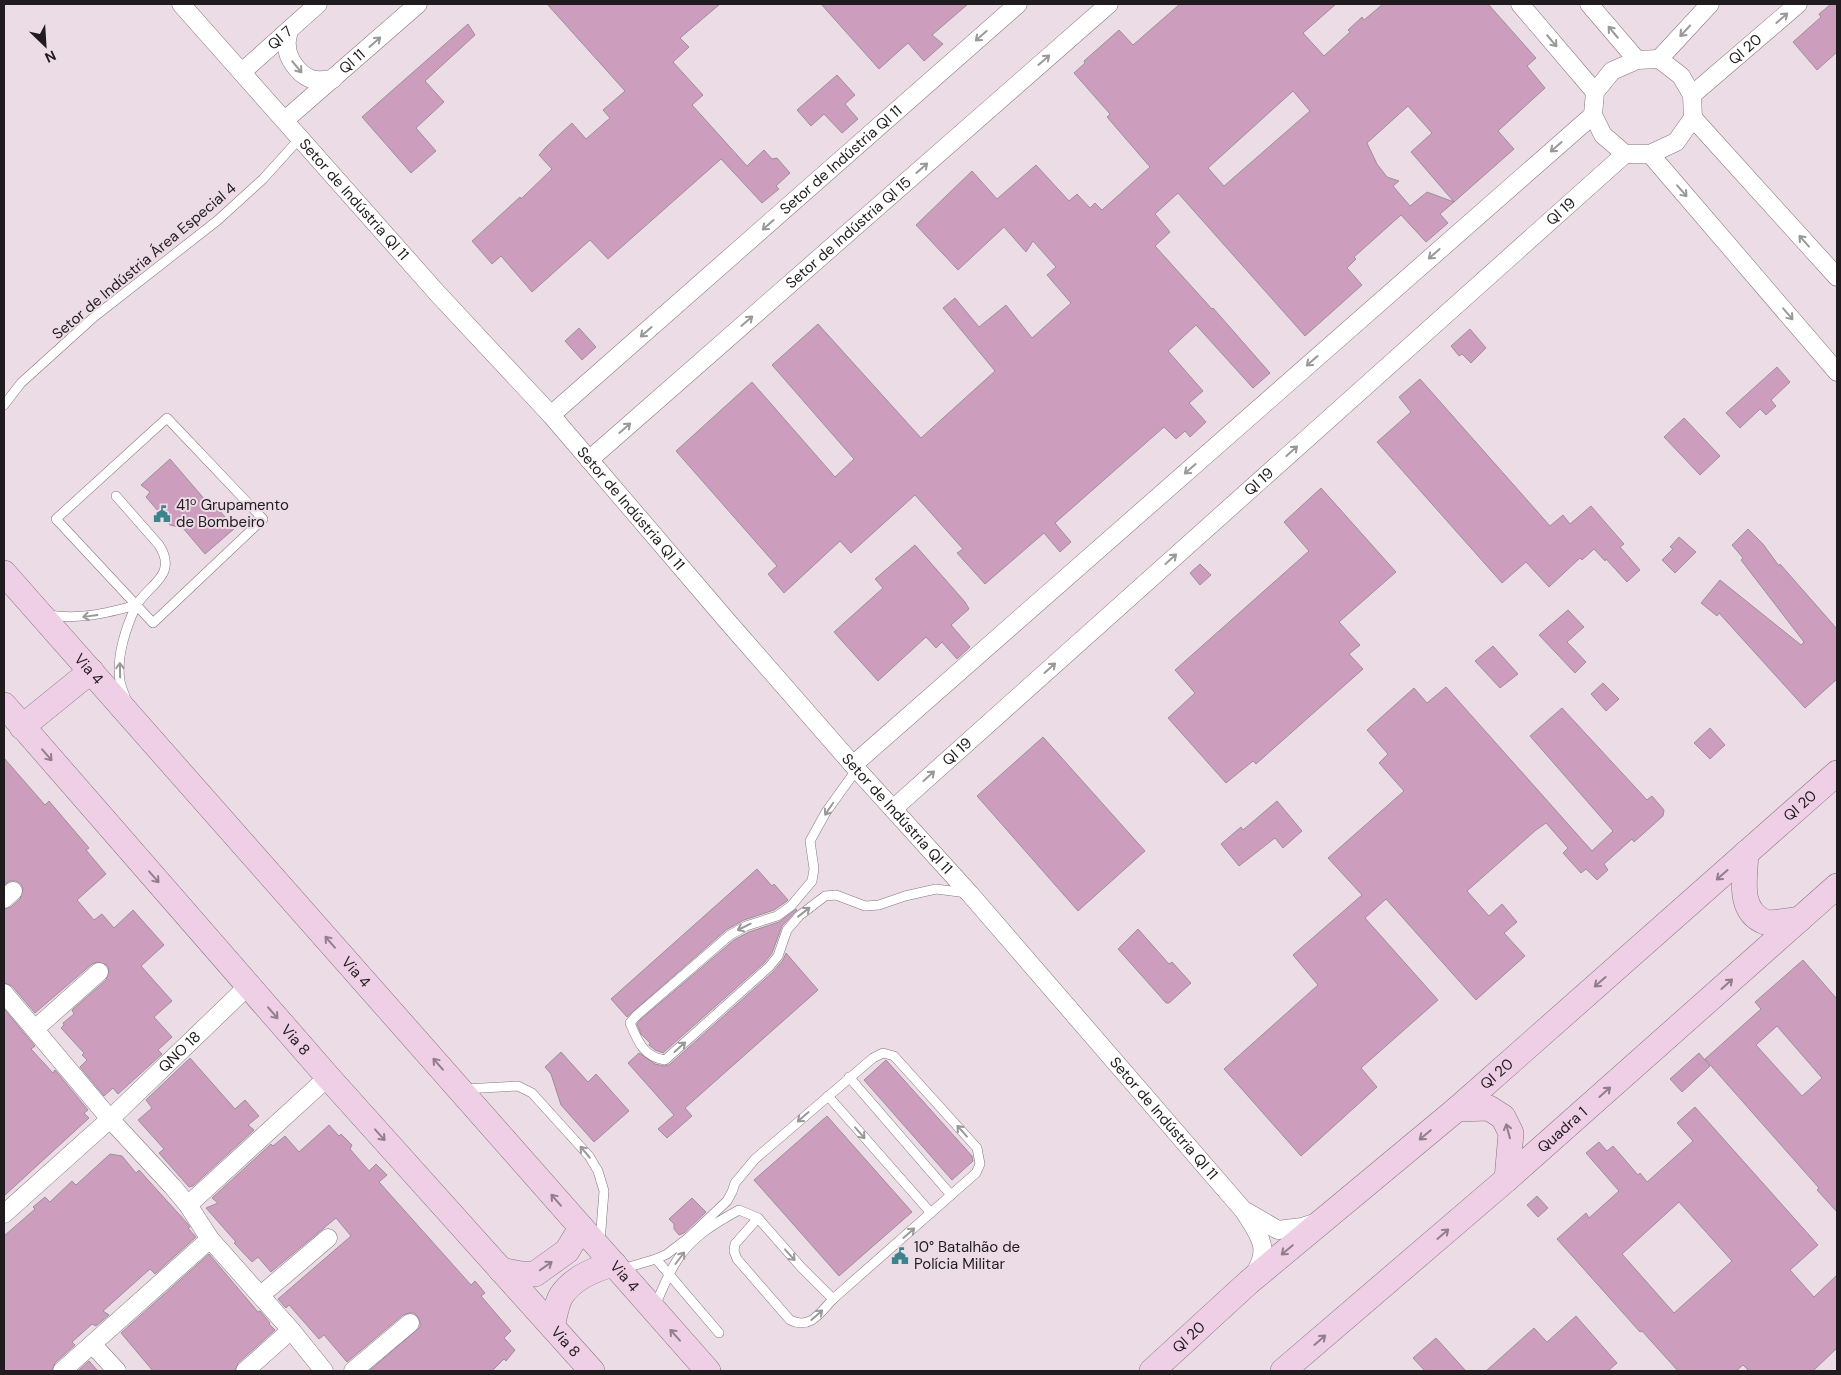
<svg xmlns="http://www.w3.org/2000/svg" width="1841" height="1375" viewBox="0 0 1841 1375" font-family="'DM Sans',sans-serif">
<rect width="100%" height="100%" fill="#ecdce6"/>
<g fill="#cc9dbd" stroke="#9e9099" fill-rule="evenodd">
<path d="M547,4H720L680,38L689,47L673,62L703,95L692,105L747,166L764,150L772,159L777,158L790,173L776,186L779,189L762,203L721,159L608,259L590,240L532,292L501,256L492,264L472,241L520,197L521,199L552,169L539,155L546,147L572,123L586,139L610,118L603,110L625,91Z"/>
<path d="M821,4H968L932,35L943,44L924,61L908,43L879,69Z"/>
<path d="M1180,4H1336L1303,33L1324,56L1350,32L1348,30L1362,17L1364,20L1383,4H1488L1536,58L1527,66L1545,88L1498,131L1514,149L1454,202L1411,152L1432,133L1408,106L1367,143L1377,164L1387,177L1399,181L1393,186L1410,206L1427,192L1454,202L1440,214L1448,223L1426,242L1401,215L1354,257L1356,259L1347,268L1362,285L1305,336L1178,193L1155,214L1170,232L1155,246L1212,309L1213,308L1270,373L1253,388L1196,325L1168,351L1203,391L1189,403L1206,422L1190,437L1185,431L1176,439L1164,427L1055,523L1071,542L1060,552L1044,533L985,584L957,553L963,549L915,495L851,553L840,541L784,593L768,574L777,566L676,451L752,382L835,477L854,459L772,365L818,324L921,438L995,371L943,308L955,298L979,327L1006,305L1032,338L1071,303L1047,275L1056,267L1033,241L1026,252L1004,227L958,270L916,225L972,171L997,199L1036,165L1069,201L1077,194L1090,208L1095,203L1102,210L1150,167L1107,117L1110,114L1074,73L1085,63L1084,61L1119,30L1133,45ZM1293,91L1310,111L1224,186L1208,168Z"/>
<path d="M1831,4H1837V52L1817,70L1793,42L1821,17L1819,14Z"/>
<path d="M468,24L475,35L425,81L444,102L416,128L436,151L411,173L362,117Z"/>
<path d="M837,75L855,95L845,104L858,119L842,133L824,114L811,126L797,110Z"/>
<path d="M579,328L596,347L582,360L565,341Z"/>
<path d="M1470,329L1486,348L1471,363L1462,354L1459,356L1451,346Z"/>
<path d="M1777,367L1790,382L1771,400L1776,406L1766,415L1760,409L1740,428L1726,413Z"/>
<path d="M1420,379L1550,526L1563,515L1570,524L1591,506L1624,544L1620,547L1640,570L1627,582L1606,559L1605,561L1594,549L1582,560L1580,558L1549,587L1526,562L1502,583L1377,442L1411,412L1399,397Z"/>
<path d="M1684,418L1720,456L1700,475L1664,437Z"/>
<path d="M170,459L206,501L209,499L235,528L205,554L183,528L170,525L146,497L150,492L141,485Z"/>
<path d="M1321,488L1396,572L1339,622L1360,645L1349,654L1363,669L1256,764L1253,761L1226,783L1168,718L1195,693L1175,670L1309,551L1284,522Z"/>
<path d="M1748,529L1763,544L1779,566L1780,564L1837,629V679L1805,708L1719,613L1717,616L1701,603L1720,580L1801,645L1804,642L1741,560L1743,558L1732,545Z"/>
<path d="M1679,537L1696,552L1675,573L1662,560L1673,549L1670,547Z"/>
<path d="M915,545L965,602L969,609L951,625L970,647L957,659L942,642L936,648L926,637L878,681L834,632L883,588L875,579Z"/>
<path d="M1200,564L1211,575L1200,585L1190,573Z"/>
<path d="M1568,610L1584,627L1567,642L1586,662L1575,673L1539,635Z"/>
<path d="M1493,646L1518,674L1500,688L1475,661Z"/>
<path d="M1603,683L1619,699L1606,711L1591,694Z"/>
<path d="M1446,687L1592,851L1613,831L1530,736L1562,708L1647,800L1652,796L1664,810L1663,816L1634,842L1632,839L1604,864L1608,870L1597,880L1586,869L1581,873L1563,853L1568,848L1546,823L1536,830L1467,891L1489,916L1502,904L1517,922L1504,933L1525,956L1476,1000L1386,899L1365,918L1438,1000L1361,1068L1377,1087L1301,1156L1224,1069L1318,985L1293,955L1362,895L1328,858L1404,791L1379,763L1388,754L1367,730L1414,688L1427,703Z"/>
<path d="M1710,728L1725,745L1710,759L1694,743Z"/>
<path d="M1043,737L1145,851L1078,911L977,796Z"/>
<path d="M4,758L45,805L49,801L89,848L86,850L106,874L77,900L94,920L102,914L114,928L133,910L164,945L141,966L172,1001L154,1017L172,1037L158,1050L162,1054L118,1094L113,1088L104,1096L80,1067L87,1060L82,1055L84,1053L61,1028L64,1025L63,1023L74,1014L72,1010L106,980L109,970L107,965L97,962L92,964L35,1013L12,986L4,983V909L11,907L20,899L23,889L21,884L16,881H10L4,885Z"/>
<path d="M1277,801L1302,831L1283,848L1275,838L1239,866L1221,844L1241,827L1243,830Z"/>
<path d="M757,869L772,886L774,884L788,900L787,901L774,910L744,920L726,930L627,1017L611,999Z"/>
<path d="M796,909L797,910L782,926L772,953L764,963L663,1053L655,1050L649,1045L650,1043L641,1034L637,1024L640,1020L734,940L749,932L779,922Z"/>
<path d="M1138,929L1169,964L1172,962L1191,983L1169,1003H1166L1118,949Z"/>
<path d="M786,953L818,990L685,1108L692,1116L667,1138L658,1129L674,1115L628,1063L639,1053L655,1064L664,1066L669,1065L773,972L783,960Z"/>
<path d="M1803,960L1837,999V1212L1817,1190L1819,1188L1705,1059L1761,1009L1755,1002ZM1777,1026L1822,1078L1802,1096L1756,1045Z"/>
<path d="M4,1009L35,1046L31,1049L53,1073L55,1070L88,1110L84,1113L89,1118L4,1196Z"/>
<path d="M561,1052L588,1082L596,1074L629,1111L594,1142L561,1105L551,1074L545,1067Z"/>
<path d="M1699,1053L1710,1066L1682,1092L1670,1079Z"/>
<path d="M190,1058L235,1109L245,1100L259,1116L248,1125L254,1130L193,1186L189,1187L159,1153L164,1149L138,1120L152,1108L146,1100Z"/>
<path d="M886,1060L972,1156L973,1161L952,1180L864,1080Z"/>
<path d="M1695,1107L1818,1245L1790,1270L1814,1297L1837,1275V1348L1813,1371H1749L1743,1365L1736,1371H1678L1642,1331L1640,1332L1557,1239L1586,1213L1589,1218L1619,1191L1586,1153L1599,1142L1607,1151L1613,1146L1638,1175L1640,1173L1647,1182L1693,1141L1677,1123ZM1679,1202L1732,1261L1674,1313L1622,1254Z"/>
<path d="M827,1116L912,1212L839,1276L754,1180Z"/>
<path d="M329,1125L339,1136L341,1134L352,1145L350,1149L369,1171L376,1164L387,1175L379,1182L471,1285L475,1281L485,1293L481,1296L511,1331L504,1338L515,1350L506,1361L504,1359L492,1371H369L420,1327V1322L418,1317L414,1313H409L403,1315L347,1362L324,1335L319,1339L289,1305L286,1308L278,1299L351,1236L336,1218L271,1272L258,1257L252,1262L234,1243L236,1242L206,1208L218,1203L212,1198L271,1144L273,1146L285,1136L299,1152Z"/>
<path d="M110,1154L122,1156L136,1173L139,1170L187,1223L190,1227L188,1228L196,1237L155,1274L150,1269L103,1311L109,1315L96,1326L92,1324L72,1342L75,1345L55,1363L52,1371H4V1236L35,1209L33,1207L45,1197L50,1202L72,1181L76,1185Z"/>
<path d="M1537,1196L1548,1208L1538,1217L1527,1205Z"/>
<path d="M692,1198L706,1212L684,1233L679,1235L674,1229V1224L669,1219Z"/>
<path d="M209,1254L258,1312L260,1311L270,1323L269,1324L275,1330L238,1363L235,1371H153L121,1333Z"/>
<path d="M1576,1316L1617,1363L1608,1371H1486L1534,1328L1547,1342Z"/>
<path d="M1436,1338L1466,1371H1425L1413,1358Z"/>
<path d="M89,1361L98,1371H78Z"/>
</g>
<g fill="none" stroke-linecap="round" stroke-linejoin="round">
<g stroke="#84767f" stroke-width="10">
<g id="lane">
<path d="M4,405L21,383L94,317L218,220L263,179L301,137"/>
<path d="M167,418L263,519L153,623L56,519Z"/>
<path d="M116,496L159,545C179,576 147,585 136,606C126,627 116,657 120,681C121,687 124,693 126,699"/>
<path d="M49,615C80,620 107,613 137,605"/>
<path d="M857,769L826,812L810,841L814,869L812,881L791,906L777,916L746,926L730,935L636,1016L630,1023C638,1042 644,1057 665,1060L769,967L778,956L787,930L799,916L825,896L836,895L865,906L879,905L905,896L936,889L967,893"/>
<path d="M849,1077L951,1195"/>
<path d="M464,1089L518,1086L532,1093L589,1156L598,1171L604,1191L600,1242"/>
<path d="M828,1096L931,1213"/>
<path d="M758,1218L735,1244L734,1251L737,1259L790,1320C810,1330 820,1313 833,1299"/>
<path d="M656,1259L719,1333"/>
<path d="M622,1269L656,1259L667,1254L688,1238L727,1201L732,1192L735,1183L755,1159L873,1058L883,1053L894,1056L977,1148L980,1164L976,1173L833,1299L801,1267L758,1218L739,1210C715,1223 690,1238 676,1262C667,1276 661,1293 654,1308"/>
</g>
</g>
<g stroke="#84767f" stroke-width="19">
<g id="street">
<path id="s1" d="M181,4L438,294L551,415L728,622L853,765L970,894L1244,1211C1258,1234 1272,1248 1254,1274"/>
<path d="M1520,4L1595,92"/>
<path d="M1589,4L1637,60"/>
<path d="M289,30C288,35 286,41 287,46C287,58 298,73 309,78C316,82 325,80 333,79"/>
<path d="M1659,59L1710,4"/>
<path id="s2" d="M242,72L318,4"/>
<path id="s3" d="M1692,95L1798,4"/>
<path d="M1693,118L1837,277"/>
<path id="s4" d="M285,120L418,4"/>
<path d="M1650,154L1676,142L1693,118L1692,95L1681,76L1659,59L1637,60L1612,71L1595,92L1593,115L1603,135L1625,154H1650L1837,372"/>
<path id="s5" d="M551,415L1018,4"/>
<path id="s6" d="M589,460L1109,4"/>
<path d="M853,765L1593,115"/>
<path id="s7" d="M893,809L1625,154"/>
<path d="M4,899L13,891"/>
<path d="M4,993L110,1119L172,1186L188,1205L210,1239L291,1330L324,1371"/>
<path d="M35,1029L99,972"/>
<path d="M188,1205L328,1077"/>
<path d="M1247,1212L1278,1230L1302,1227L1317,1222"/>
<path id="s8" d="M4,1214L110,1119L249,985"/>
<path d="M261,1295L328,1238"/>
<path d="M93,1345L117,1371"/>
<path d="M62,1371L210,1239"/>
<path d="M245,1371L291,1330"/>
<path d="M353,1371L410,1323"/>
</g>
</g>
<g stroke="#84767f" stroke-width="26">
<g id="secondary">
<path id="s9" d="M4,573L708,1371"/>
<path id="s10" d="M4,705L328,1077L592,1371"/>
<path d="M22,727L91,671"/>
<path d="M1746,853C1745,877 1737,911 1765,922C1772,924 1792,920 1800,919"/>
<path d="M1457,1109L1489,1108L1503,1117L1511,1133L1507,1179"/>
<path d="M501,1270L521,1274H535L567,1251L581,1228"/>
<path d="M552,1326C555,1316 556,1305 561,1296C573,1278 594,1269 614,1264"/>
<path id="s11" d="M1152,1371L1249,1282L1457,1109L1837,773"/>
<path id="s12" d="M1283,1371L1507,1179L1837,886"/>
</g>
</g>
<use href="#lane" stroke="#fff" stroke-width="9"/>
<use href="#street" stroke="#fff" stroke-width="18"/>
<use href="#secondary" stroke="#eecfe5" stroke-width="25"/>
</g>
<defs><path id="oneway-shaft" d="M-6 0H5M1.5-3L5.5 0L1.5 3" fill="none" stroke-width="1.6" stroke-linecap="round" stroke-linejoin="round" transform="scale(1.25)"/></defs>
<g stroke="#9b989a">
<use href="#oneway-shaft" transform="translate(1782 18) rotate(-41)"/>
<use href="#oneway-shaft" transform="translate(1685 31) rotate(133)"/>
<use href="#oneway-shaft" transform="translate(1613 32) rotate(-130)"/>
<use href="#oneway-shaft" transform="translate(981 36) rotate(139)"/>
<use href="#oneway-shaft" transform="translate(1552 41) rotate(50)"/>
<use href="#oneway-shaft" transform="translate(375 42) rotate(-41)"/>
<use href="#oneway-shaft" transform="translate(1044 60) rotate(-41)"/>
<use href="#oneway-shaft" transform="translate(297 67) rotate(50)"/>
<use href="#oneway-shaft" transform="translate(1556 147) rotate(139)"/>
<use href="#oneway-shaft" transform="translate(922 168) rotate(-41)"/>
<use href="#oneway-shaft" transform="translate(1682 191) rotate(49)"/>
<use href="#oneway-shaft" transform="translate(768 225) rotate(139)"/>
<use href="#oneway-shaft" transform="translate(1804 241) rotate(-132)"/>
<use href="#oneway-shaft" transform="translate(1434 254) rotate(139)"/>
<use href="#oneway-shaft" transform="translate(1788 314) rotate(49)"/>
<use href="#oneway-shaft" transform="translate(747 321) rotate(-41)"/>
<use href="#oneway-shaft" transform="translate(646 332) rotate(139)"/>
<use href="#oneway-shaft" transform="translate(1312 361) rotate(139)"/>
<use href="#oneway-shaft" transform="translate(625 428) rotate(-41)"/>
<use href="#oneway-shaft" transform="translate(1292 451) rotate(-42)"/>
<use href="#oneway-shaft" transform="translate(1190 469) rotate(139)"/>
<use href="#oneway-shaft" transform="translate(1171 559) rotate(-42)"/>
<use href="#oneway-shaft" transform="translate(90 616) rotate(172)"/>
<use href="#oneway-shaft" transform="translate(1050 668) rotate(-42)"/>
<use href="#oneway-shaft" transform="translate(120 670) rotate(-91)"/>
<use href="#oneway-shaft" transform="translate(929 776) rotate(-42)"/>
<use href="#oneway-shaft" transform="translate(829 809) rotate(124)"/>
<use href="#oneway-shaft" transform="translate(804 912) rotate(-38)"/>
<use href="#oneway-shaft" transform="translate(744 927) rotate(154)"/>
<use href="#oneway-shaft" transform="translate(680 1047) rotate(-42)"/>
<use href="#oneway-shaft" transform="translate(803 1117) rotate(139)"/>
<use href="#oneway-shaft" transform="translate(962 1131) rotate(-132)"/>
<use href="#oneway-shaft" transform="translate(860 1133) rotate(49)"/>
<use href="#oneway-shaft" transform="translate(585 1152) rotate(-130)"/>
<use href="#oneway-shaft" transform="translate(909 1233) rotate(-41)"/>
<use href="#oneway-shaft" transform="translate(790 1255) rotate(48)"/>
<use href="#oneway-shaft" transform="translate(680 1258) rotate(-53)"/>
<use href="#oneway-shaft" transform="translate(817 1315) rotate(-41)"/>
</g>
<g stroke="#917e8b">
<use href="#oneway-shaft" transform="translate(47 755) rotate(49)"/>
<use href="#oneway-shaft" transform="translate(1722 875) rotate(139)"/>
<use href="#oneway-shaft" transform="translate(154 877) rotate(49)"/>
<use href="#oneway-shaft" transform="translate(330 942) rotate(-131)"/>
<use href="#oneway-shaft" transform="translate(1600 982) rotate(139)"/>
<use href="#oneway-shaft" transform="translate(1727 984) rotate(-42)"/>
<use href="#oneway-shaft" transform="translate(273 1013) rotate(49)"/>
<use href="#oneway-shaft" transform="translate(438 1064) rotate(-131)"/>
<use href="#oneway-shaft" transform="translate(1605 1092) rotate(-42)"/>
<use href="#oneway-shaft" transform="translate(1508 1131) rotate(-105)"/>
<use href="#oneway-shaft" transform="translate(380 1135) rotate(48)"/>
<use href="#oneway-shaft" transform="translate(1425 1135) rotate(140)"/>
<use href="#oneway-shaft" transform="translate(556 1200) rotate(-131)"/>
<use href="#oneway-shaft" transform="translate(1443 1234) rotate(-41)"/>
<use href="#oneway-shaft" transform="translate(1287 1250) rotate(140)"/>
<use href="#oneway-shaft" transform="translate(546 1266) rotate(-35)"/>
<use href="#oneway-shaft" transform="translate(675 1335) rotate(-132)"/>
<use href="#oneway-shaft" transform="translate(1320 1340) rotate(-41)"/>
</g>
<defs>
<g id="civic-bare" transform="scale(1.35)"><path d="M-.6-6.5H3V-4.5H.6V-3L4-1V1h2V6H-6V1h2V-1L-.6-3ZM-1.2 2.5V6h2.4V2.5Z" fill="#3d838e" stroke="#ecdce6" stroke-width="2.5" paint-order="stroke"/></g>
</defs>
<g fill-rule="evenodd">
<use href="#civic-bare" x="162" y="514"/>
<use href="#civic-bare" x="900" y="1256"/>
</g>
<g text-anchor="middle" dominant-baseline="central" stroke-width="4" stroke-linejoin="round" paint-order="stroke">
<g font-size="15" fill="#201b1e" stroke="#ecdce6">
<text stroke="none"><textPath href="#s2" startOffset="51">QI 7</textPath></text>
<text stroke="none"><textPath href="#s3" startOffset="70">QI 20</textPath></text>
<text stroke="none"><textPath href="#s4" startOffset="89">QI 11</textPath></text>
<text stroke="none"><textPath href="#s5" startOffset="386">Setor de Indústria QI 11</textPath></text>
<text stroke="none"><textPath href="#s1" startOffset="261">Setor de Indústria QI 11</textPath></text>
<text stroke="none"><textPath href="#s7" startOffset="896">QI 19</textPath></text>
<text stroke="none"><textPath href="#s6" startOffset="345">Setor de Indústria QI 15</textPath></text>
<text transform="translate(144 261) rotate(-40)">Setor de Indústria Área Especial 4</text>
<text stroke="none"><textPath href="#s7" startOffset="491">QI 19</textPath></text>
<text stroke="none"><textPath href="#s1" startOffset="676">Setor de Indústria QI 11</textPath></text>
<text stroke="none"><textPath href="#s9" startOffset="128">Via 4</textPath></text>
<text stroke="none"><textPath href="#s7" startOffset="86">QI 19</textPath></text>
<text stroke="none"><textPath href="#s11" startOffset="860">QI 20</textPath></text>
<text stroke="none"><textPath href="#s1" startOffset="1081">Setor de Indústria QI 11</textPath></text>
<text stroke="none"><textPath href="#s9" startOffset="532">Via 4</textPath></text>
<text stroke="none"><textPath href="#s10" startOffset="444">Via 8</textPath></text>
<text stroke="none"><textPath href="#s8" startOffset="239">QNO 18</textPath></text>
<text stroke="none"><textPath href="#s11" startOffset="455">QI 20</textPath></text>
<text stroke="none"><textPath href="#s1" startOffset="1486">Setor de Indústria QI 11</textPath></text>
<text stroke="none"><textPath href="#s12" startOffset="369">Quadra 1</textPath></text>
<text stroke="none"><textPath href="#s9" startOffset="938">Via 4</textPath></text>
<text stroke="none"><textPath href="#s11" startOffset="50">QI 20</textPath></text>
<text stroke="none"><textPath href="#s10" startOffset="849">Via 8</textPath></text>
</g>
<g font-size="15" fill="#201b1e" stroke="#ecdce6" text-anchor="start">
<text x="176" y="505">41º Grupamento<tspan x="176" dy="17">de Bombeiro</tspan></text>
<text x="914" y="1247">10° Batalhão de<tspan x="914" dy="17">Polícia Militar</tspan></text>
</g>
</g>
<rect width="1841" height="1375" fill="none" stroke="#201b1e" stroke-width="10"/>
<g transform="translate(45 45) rotate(155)" stroke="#ecdce6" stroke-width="4" paint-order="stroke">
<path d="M0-4L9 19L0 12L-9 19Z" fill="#201b1e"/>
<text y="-8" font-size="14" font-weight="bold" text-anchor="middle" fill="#201b1e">N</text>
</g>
</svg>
